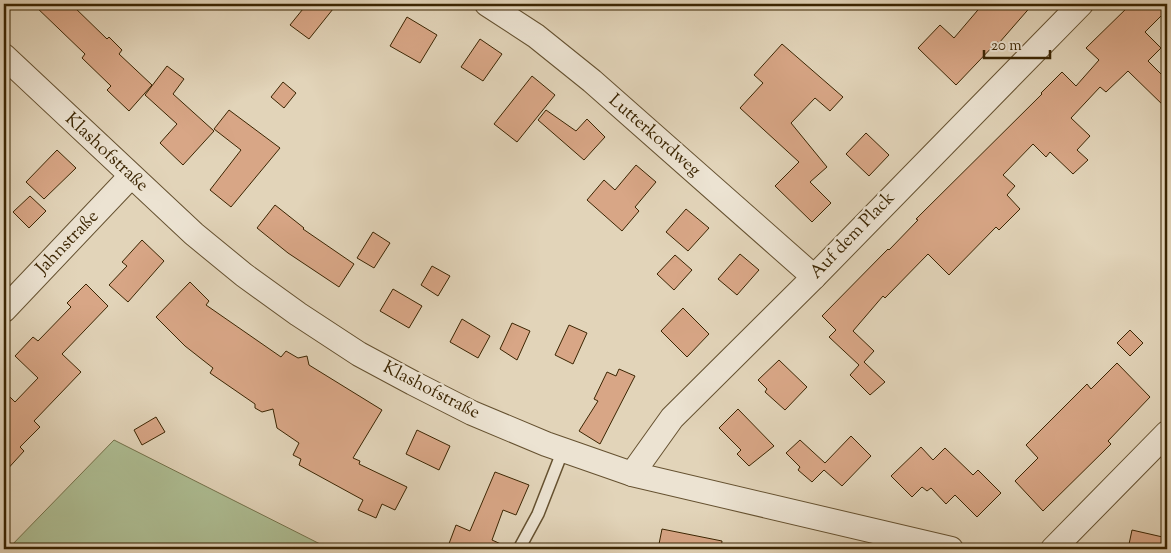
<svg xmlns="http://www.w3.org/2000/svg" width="1171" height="553" viewBox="0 0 1171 553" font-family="'Sorts Mill Goudy',serif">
<rect width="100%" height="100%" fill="#e2d4b9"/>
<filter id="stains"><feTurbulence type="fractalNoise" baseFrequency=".004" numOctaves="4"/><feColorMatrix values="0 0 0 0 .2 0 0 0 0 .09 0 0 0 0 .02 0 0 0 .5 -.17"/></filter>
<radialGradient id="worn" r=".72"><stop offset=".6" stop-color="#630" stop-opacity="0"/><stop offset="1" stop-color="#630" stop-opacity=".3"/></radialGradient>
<path fill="#aebe94" stroke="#74724b" d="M114,440L328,548L327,549H8Z"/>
<g fill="#d8a686" stroke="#3b2502">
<path d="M33,4H71L107,39L109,37L122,50L119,54L152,85L129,111L107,90L111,86L82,58L85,54Z"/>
<path d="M307,4H337L309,39L290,25Z"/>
<path d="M983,4H1033L999,43L997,42L956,85L918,48L940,25L954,38Z"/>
<path d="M1131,4H1167V10L1145,32L1161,48L1148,61L1167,80V109L1128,71L1106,92L1100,87L1071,118L1090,136L1077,150L1088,160L1073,174L1050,152L1046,157L1033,144L1003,175L1015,186L1007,195L1020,209L999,230L996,227L949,275L928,254L885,298L883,296L853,331L874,351L864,362L885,382L870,395L850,375L859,365L829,337L836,330L822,316L888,249L889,250L918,220L916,219L1042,94L1041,93L1062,72L1076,86L1099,60L1086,48Z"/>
<path d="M407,17L437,35L420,63L390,46Z"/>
<path d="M480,39L502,54L483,81L461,67Z"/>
<path d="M782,44L843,97L830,111L815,98L791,123L827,167L810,182L831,203L812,222L775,186L799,162L740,108L763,83L754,75Z"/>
<path d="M167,66L184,79L173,94L214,131L183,165L160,143L177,124L145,95Z"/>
<path d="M532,76L555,95L517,142L494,124Z"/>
<path d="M283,82L296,93L284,108L271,97Z"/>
<path d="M229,110L280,148L231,207L210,190L241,150L214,129Z"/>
<path d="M546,110L576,131L587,119L605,137L584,160L538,120Z"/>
<path d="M866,133L889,155L869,176L846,154Z"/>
<path d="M57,150L76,168L44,199L26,182Z"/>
<path d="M636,165L656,182L635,207L639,211L622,231L587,200L604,180L615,190Z"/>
<path d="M30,196L46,211L29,228L13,212Z"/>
<path d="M275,205L304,228L303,229L354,264L339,287L288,253L257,228Z"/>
<path d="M686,209L709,228L688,251L666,232Z"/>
<path d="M373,232L390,243L374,268L357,258Z"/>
<path d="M142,240L164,261L128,302L109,285L127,266L122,262Z"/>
<path d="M740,254L759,270L737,295L718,279Z"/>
<path d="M675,255L692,270L674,290L657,274Z"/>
<path d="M432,266L450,276L438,296L421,285Z"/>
<path d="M190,282L209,301L206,305L281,357L286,351L298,358L307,356L309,365L382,410L353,458L360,461L359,464L407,487L395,510L382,504L376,518L358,510L363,500L299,465L301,459L293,455L299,443L277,428L273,409L262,412L255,408V404L210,373L213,368L185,346L156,317Z"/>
<path d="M86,284L108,306L62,354L81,372L34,421L40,427L20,447L24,451L4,473V391L15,402L38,378L15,356L33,337L38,341L71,307L67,303Z"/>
<path d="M393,289L422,306L409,328L380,311Z"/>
<path d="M683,308L709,334L687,357L661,331Z"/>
<path d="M462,319L490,336L478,358L450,342Z"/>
<path d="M512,323L530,331L517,360L500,349Z"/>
<path d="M569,325L587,333L573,364L555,355Z"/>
<path d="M1130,330L1143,343L1130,356L1117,343Z"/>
<path d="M779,360L807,387L785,410L765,392L767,389L758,380Z"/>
<path d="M1117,363L1150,397L1108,441L1111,444L1043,511L1015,481L1038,458L1026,445L1087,384L1091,389Z"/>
<path d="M619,369L635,376L600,444L579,431L598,401L594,399L607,372L616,376Z"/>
<path d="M738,409L774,446L749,466L737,454L741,450L719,428Z"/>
<path d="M156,417L165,432L142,445L134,430Z"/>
<path d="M417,430L450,446L439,470L406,454Z"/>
<path d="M851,436L871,456L842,486L824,470L812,482L798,470L800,467L786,453L800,440L825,463Z"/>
<path d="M921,447L933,460L945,448L973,475L978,470L1001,493L977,517L955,495L946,504L931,488L927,491L922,487L912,497L891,476Z"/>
<path d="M495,472L529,485L516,515L503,510L492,540L512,549H447L456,525L470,531Z"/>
<path d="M662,529L722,541L721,549H658Z"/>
<path d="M1132,530L1167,538V549H1128Z"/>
</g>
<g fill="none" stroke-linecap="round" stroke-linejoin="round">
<g stroke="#655130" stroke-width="14">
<path id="service" d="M519,549L538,514L563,450"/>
</g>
<g stroke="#655130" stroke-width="26">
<g id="minor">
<path d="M487,4L536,36L592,81L814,277"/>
<path d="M4,56L194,234L244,275L298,314L359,354L413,383L472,413L546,444L632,474L951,549"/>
<path d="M4,310L131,176"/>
<path d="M632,474L672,418L814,277L1081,4"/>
<path d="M1053,549L1167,433"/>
</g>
</g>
<use href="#service" stroke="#ece3d2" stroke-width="11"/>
<use href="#minor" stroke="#ece3d2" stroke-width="24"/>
</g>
<g text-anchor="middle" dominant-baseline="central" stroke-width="5" stroke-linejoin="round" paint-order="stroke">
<g font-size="18" fill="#3b2502" stroke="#ece3d2">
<text transform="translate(654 136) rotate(41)">Lutterkordweg</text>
<text transform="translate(106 153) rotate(43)">Klashofstraße</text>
<text transform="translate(853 236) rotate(-46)">Auf dem Plack</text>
<text transform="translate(68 243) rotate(-46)">Jahnstraße</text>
<text transform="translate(431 391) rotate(27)">Klashofstraße</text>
</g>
</g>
<rect width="1171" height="553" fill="none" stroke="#e2d4b9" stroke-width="20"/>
<rect x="5" y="5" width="1161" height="543" fill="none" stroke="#3b2502" stroke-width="2.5"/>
<rect x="10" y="10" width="1151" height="533" fill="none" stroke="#3b2502"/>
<path d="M984 50v8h66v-8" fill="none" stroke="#3b2502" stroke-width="2.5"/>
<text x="991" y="50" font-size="15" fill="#3b2502" stroke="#ece3d2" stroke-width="4" paint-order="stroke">20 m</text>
<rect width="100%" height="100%" filter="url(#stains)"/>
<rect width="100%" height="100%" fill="url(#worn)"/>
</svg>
